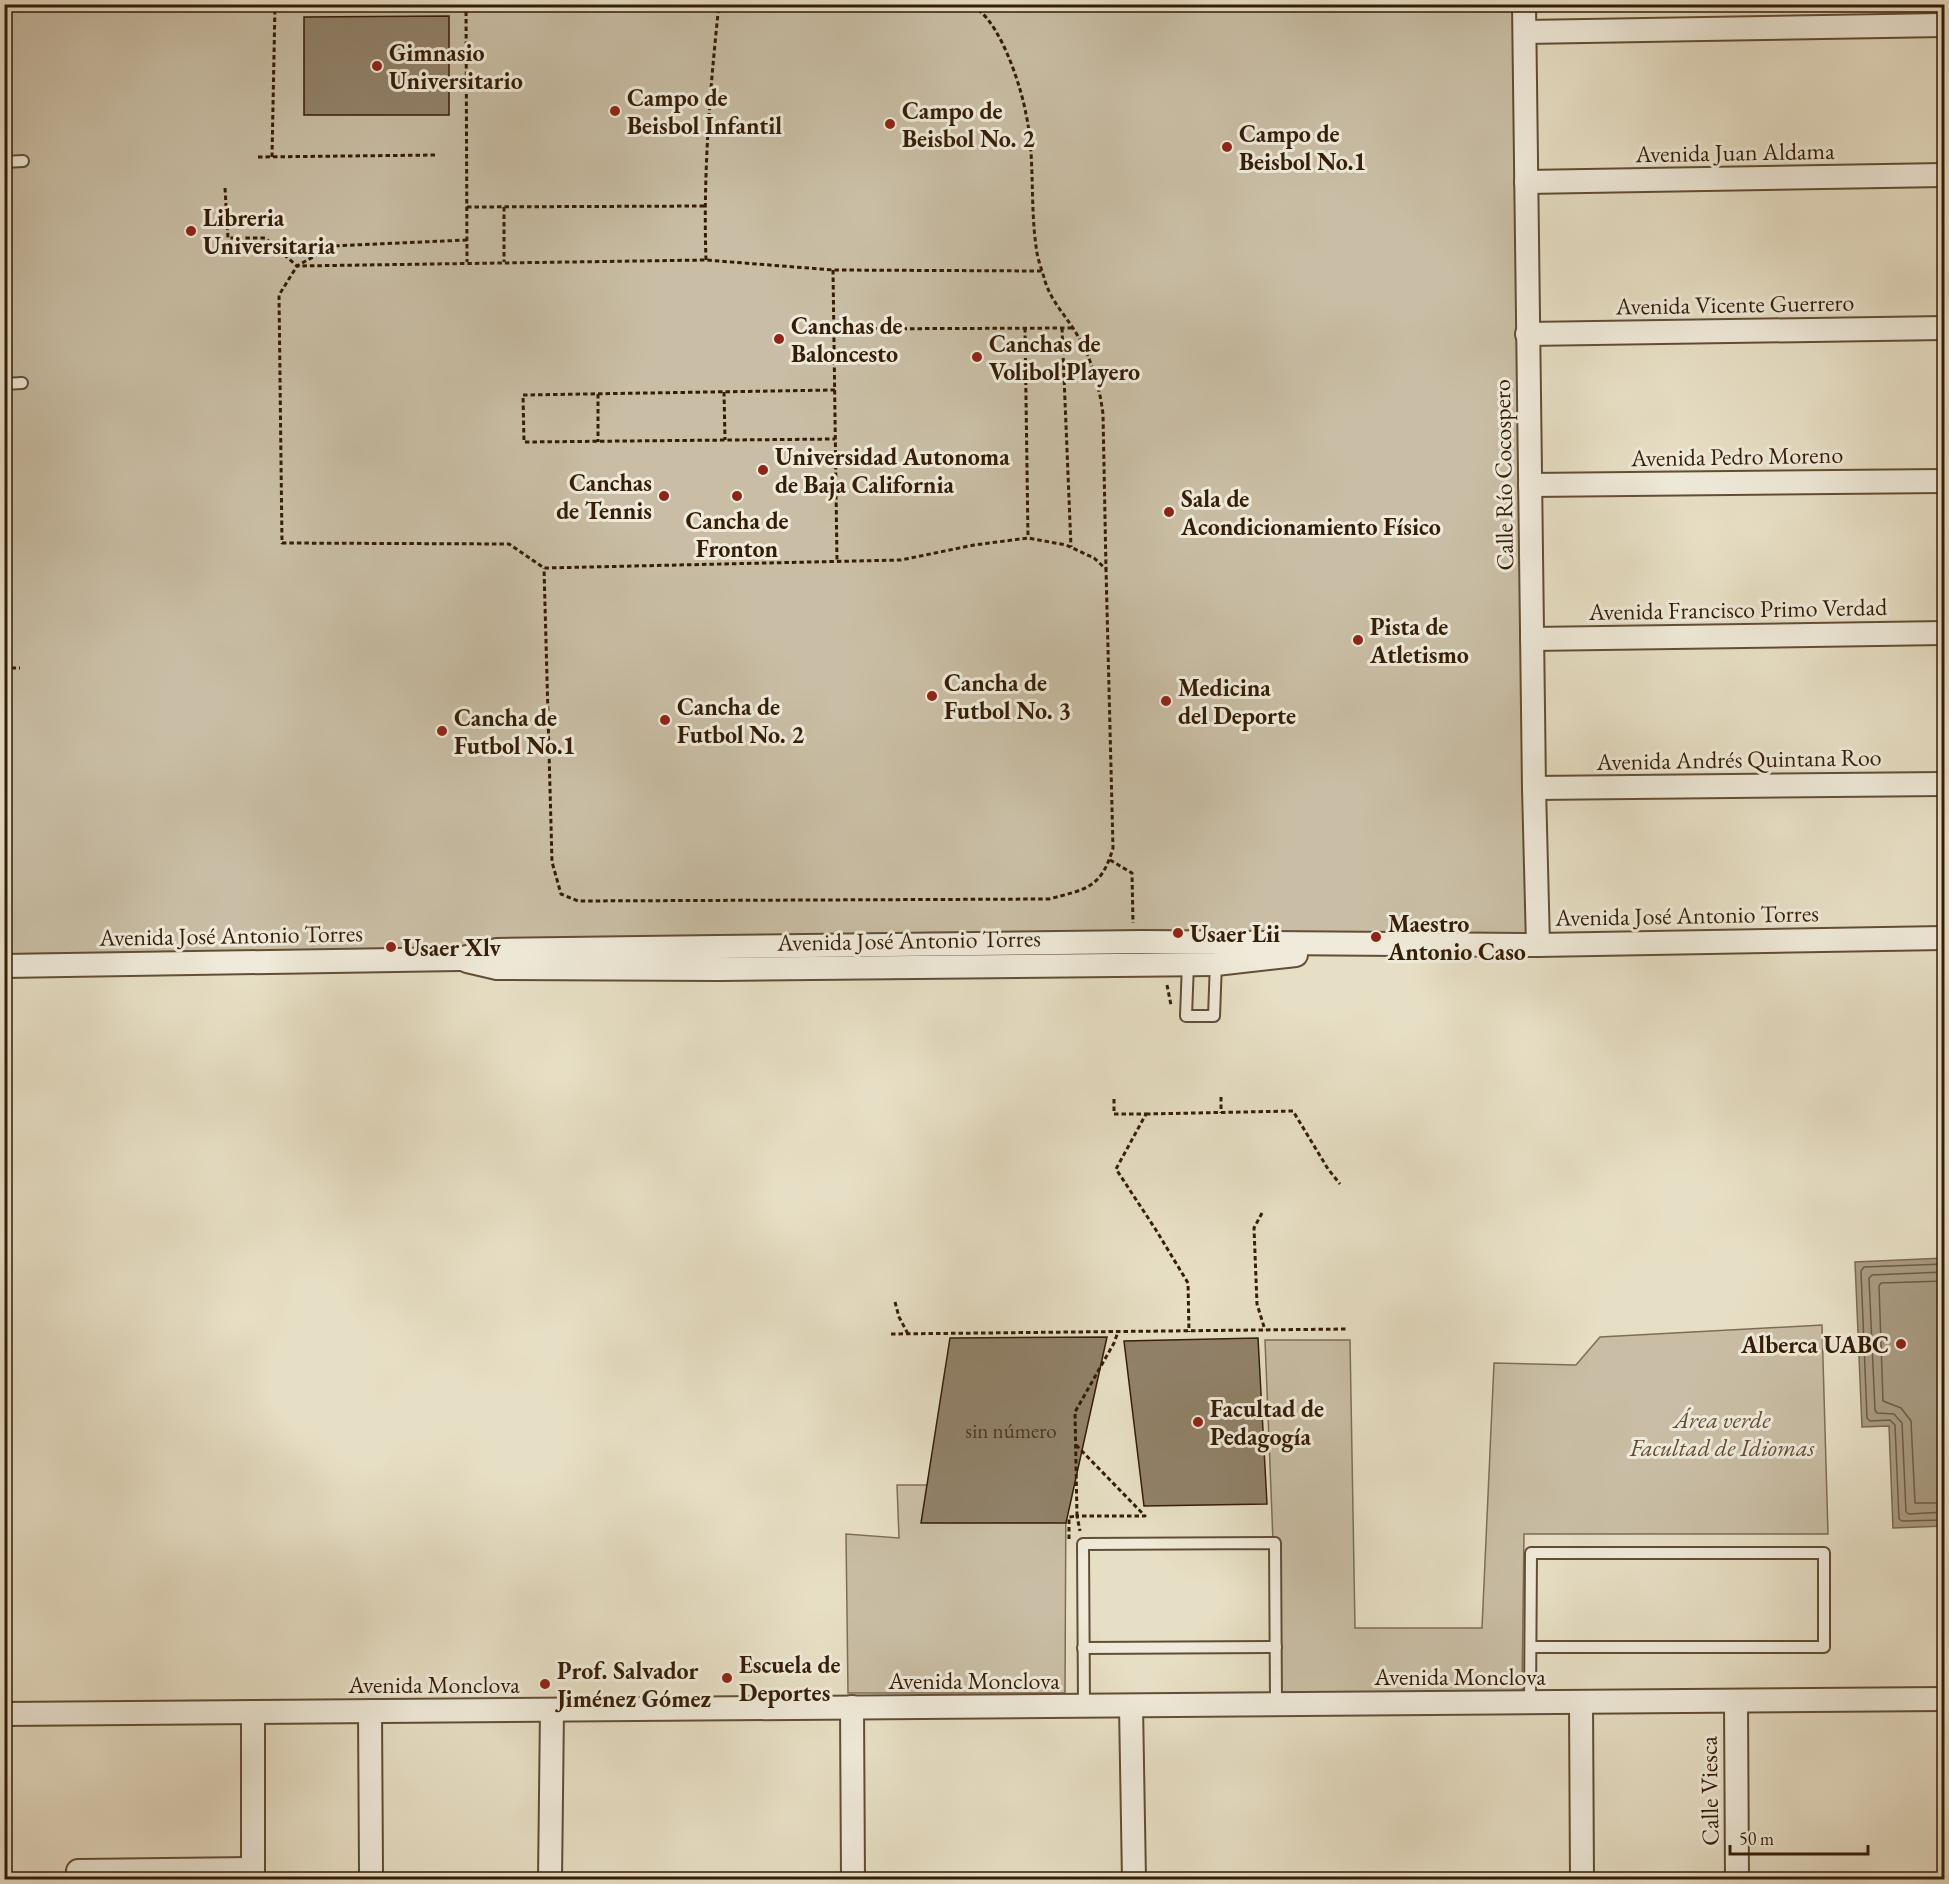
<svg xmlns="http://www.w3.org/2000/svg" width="1949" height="1884" viewBox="0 0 1949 1884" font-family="'EB Garamond',serif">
<rect width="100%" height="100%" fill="#e7dfc5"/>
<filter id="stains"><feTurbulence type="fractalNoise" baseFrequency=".00333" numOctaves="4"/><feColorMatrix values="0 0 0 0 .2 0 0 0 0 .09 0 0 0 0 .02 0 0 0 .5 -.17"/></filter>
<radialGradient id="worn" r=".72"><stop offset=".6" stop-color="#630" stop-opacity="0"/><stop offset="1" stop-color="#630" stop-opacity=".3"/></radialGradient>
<g fill="#c9bea5" stroke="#7e6e56" stroke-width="1.5">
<path d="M4,5H1514L1536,943L797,944L5,954Z"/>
<path d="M1822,1325L1828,1534H1524L1522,1692H1279L1265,1340H1350L1355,1628H1482L1494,1363L1576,1365L1600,1337Z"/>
<path d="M897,1485H1066L1065,1693H848L846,1534L899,1538Z"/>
</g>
<path fill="#aa9d84" stroke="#7b6a52" stroke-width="1.5" d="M1944,1258V1526L1893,1528L1889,1426L1862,1427L1855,1262Z"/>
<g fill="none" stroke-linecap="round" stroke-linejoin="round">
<g stroke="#6f5d46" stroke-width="1.5">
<path d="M1944,1264L1864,1267L1861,1271L1867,1418L1870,1421L1890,1420L1895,1425L1899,1519L1902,1521L1944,1520"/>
<path d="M1944,1272L1872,1275L1869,1278L1875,1410L1877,1413L1894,1414L1902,1423L1906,1512L1909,1514L1944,1512"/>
<path d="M1944,1281L1881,1283L1879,1286L1883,1401L1901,1408L1911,1421L1915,1503H1944"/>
</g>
</g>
<g fill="#91826a" stroke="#341d07" stroke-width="1.5">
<path d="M449,16V115H304V17Z"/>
<path d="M1107,1337L1066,1523H921L950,1338Z"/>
<path d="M1258,1338L1267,1504L1144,1506L1124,1341Z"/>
</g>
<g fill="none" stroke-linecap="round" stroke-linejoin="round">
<g stroke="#614e36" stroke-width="14">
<g id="service">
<path d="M4,162L23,161"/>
<path d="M4,384L22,383"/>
<path d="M1188,963L1186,1016H1214L1216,962"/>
<path d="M1083,1648L1276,1647"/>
<path d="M1530,1703L1531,1553H1824V1647H1531"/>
<path d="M1084,1706L1083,1544L1275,1543L1276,1704"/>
</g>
</g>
<g stroke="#614e36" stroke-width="26">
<g id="minor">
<path d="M1524,4L1534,788L1538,945"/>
<path d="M1525,32L1944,25"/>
<path d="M1526,182L1944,175"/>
<path d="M1527,334L1944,328"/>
<path d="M1530,485L1944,481"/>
<path d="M1532,639L1944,633"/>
<path d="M1534,788L1944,784"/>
<path d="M467,961L497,968L719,969L1216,964L1296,955"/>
<path d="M4,966L459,959L497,950L717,947L1142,942L1538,945L1944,938"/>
<path d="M1736,1701L1737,1880"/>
<path d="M1581,1702L1582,1880"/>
<path d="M1131,1706L1134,1880"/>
<path d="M852,1707L853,1880"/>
<path d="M370,1711L371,1871"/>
<path d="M4,1714L1944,1699"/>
<path d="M78,1871L253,1869"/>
<path d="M253,1880V1712"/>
<path d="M550,1880L552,1710"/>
</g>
</g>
<g stroke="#341d07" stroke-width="3" stroke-dasharray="4.5 3" stroke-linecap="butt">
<path d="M466,4L467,262"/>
<path d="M973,4C978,10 985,15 989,21C1006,43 1021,87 1026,114C1035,155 1030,204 1036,246C1037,258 1042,270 1045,281C1051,300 1063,313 1073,328C1090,354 1099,383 1103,414L1106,569"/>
<path d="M258,157L438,155"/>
<path d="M272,157L275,4"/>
<path d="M225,188L228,238H265L297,266L706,260L833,270L1042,271"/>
<path d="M467,207L704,206"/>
<path d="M504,207V262"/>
<path d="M467,240L332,246L297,266L279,295L282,543L509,544L544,568L901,560L974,545L1028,538L1066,545L1094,558L1106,569L1113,848C1101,889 1086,889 1049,899L578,901L561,894L552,862L544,568"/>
<path d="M706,260C703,174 710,89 719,4"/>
<path d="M833,270L837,562"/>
<path d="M1025,328L1028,538"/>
<path d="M1062,328L1071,547"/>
<path d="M835,329L1073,328"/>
<path d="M835,390L523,395L524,442L835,439"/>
<path d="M724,392L725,440"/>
<path d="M598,394V442"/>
<path d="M4,668H20"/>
<path d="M1110,860L1132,873L1133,923"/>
<path d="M1167,985L1171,1005"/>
<path d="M1221,1097V1113"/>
<path d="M1114,1099V1114H1146L1116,1169L1156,1230L1188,1283L1189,1332"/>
<path d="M1146,1114L1293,1111L1328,1169L1340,1184"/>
<path d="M1262,1213L1254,1228L1257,1304L1265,1330"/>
<path d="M895,1302L899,1317L908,1334"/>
<path d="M891,1334L1348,1329"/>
<path d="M1076,1445L1145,1516H1077L1080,1531"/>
<path d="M1069,1539V1517L1077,1516L1075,1412L1114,1343L1118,1332"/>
</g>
<use href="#service" stroke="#efead9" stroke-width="10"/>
<use href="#minor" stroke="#efead9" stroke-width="22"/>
</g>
<g fill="#8f2418" stroke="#efead9" stroke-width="2">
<circle cx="377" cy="66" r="6"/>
<circle cx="615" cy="111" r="6"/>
<circle cx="890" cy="124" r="6"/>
<circle cx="1227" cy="147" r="6"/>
<circle cx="191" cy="231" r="6"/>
<circle cx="779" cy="339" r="6"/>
<circle cx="977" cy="357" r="6"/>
<circle cx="763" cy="470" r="6"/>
<circle cx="664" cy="496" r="6"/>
<circle cx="737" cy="496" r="6"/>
<circle cx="1169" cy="512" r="6"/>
<circle cx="1358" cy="640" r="6"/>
<circle cx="932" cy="696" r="6"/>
<circle cx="1166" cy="701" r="6"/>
<circle cx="665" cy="720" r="6"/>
<circle cx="442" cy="731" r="6"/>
<circle cx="1178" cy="933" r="6"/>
<circle cx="1376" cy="937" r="6"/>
<circle cx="391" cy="947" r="6"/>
<circle cx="1901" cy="1344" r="6"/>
<circle cx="1198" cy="1422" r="6"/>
<circle cx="727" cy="1678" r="6"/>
<circle cx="545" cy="1684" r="6"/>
</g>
<g text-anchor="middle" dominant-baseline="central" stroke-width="6" stroke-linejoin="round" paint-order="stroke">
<g font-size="21" fill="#4b3620">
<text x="1011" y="1430">sin número</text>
</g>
<g font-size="24" font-weight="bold" fill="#341d07" stroke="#efead9" text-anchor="start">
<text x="389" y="52">Gimnasio<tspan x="389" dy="28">Universitario</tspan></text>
<text x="627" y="97">Campo de<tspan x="627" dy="28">Beisbol Infantil</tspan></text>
<text x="902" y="110">Campo de<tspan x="902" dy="28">Beisbol No. 2</tspan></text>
<text x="1239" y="133">Campo de<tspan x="1239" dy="28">Beisbol No.1</tspan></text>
<text x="203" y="217">Libreria<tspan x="203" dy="28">Universitaria</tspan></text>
<text x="791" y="325">Canchas de<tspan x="791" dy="28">Baloncesto</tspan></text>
<text x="989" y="343">Canchas de<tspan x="989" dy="28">Volibol Playero</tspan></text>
<text x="775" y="456">Universidad Autonoma<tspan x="775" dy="28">de Baja California</tspan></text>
<text x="652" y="482" text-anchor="end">Canchas<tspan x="652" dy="28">de Tennis</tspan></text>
<text x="1181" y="498">Sala de<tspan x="1181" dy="28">Acondicionamiento Físico</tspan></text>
<text x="737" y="520" text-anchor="middle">Cancha de<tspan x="737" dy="28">Fronton</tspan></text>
<text x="1370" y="626">Pista de<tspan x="1370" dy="28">Atletismo</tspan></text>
<text x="944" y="682">Cancha de<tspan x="944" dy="28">Futbol No. 3</tspan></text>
<text x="1178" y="687">Medicina<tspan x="1178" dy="28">del Deporte</tspan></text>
<text x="677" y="706">Cancha de<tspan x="677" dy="28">Futbol No. 2</tspan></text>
<text x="454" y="717">Cancha de<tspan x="454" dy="28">Futbol No.1</tspan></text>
<text x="1388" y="923">Maestro<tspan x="1388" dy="28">Antonio Caso</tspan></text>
<text x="1190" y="933">Usaer Lii</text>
<text x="403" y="947">Usaer Xlv</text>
<text x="1889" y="1344" text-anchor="end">Alberca UABC</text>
<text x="1210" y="1408">Facultad de<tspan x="1210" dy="28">Pedagogía</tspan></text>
<text x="739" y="1664">Escuela de<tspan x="739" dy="28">Deportes</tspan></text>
<text x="557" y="1670">Prof. Salvador<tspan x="557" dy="28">Jiménez Gómez</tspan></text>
</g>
<g font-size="24" fill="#341d07" stroke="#efead9">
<text transform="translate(1735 152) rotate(-1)">Avenida Juan Aldama</text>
<text transform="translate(1735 304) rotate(-1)">Avenida Vicente Guerrero</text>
<text transform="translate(1737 456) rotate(-1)">Avenida Pedro Moreno</text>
<text transform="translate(1503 475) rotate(-91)">Calle Río Cocospero</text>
<text transform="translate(1738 609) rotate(-1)">Avenida Francisco Primo Verdad</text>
<text transform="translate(1739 759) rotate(-1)">Avenida Andrés Quintana Roo</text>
<text transform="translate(1687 915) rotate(-1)">Avenida José Antonio Torres</text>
<text transform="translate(231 935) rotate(-1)">Avenida José Antonio Torres</text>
<text transform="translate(909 940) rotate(-1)">Avenida José Antonio Torres</text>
<text x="1460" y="1676">Avenida Monclova</text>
<text x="974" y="1680">Avenida Monclova</text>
<text x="434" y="1684">Avenida Monclova</text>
<text transform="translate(1709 1791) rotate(-91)">Calle Viesca</text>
</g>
<g font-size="24" font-style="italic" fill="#614d36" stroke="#efead9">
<text x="1722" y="1419">Área verde<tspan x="1722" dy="28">Facultad de Idiomas</tspan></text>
</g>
</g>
<rect width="1949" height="1884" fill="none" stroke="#e7dfc5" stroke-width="24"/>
<rect x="6" y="6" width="1937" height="1872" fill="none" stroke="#341d07" stroke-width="3"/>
<rect x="12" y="12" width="1925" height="1860" fill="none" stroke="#341d07" stroke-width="1.5"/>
<path d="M1730 1845v9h138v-9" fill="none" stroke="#341d07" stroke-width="3"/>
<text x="1739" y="1845" font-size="18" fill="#341d07" stroke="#efead9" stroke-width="4.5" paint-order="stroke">50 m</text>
<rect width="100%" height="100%" filter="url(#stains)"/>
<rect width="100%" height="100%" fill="url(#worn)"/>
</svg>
